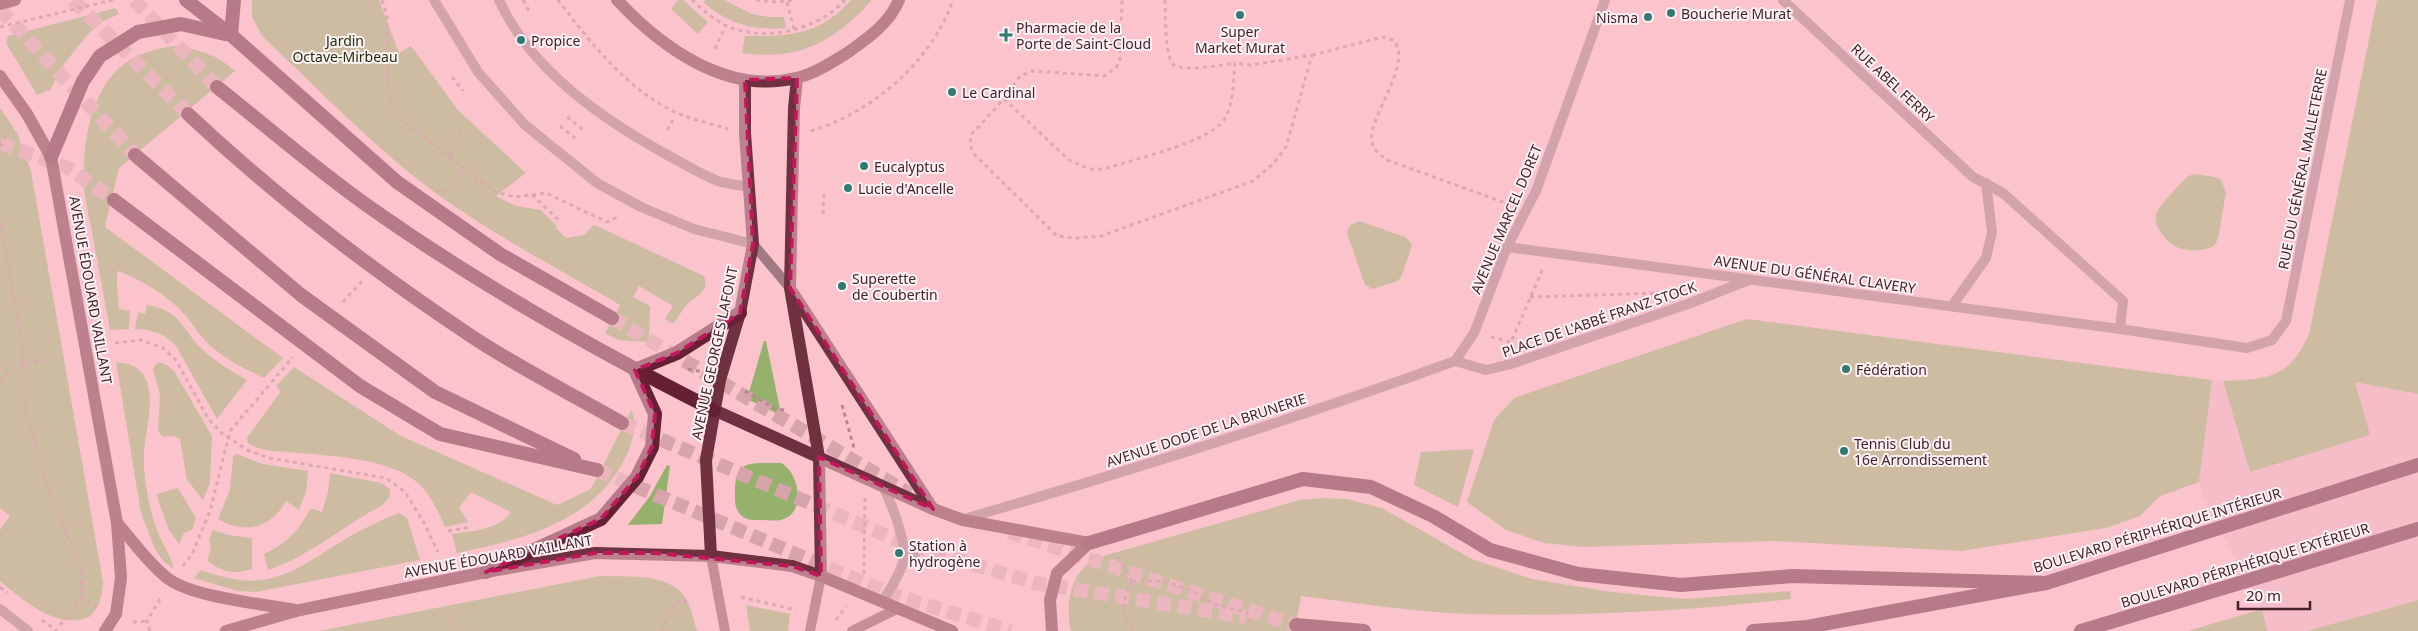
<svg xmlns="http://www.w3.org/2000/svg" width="2418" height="631" viewBox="0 0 2418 631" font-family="'Noto Sans',sans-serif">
<rect width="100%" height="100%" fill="#fbc4cd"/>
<path fill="#eeb3be" d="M2212,380L2223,381L2250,472L2355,382L2418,394V600L2307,631H2267L2262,609L2202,495L2199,482Z"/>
<g fill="#95b16c">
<path d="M252,0H379L399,53L411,46L458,110L526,173L496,196L516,206L541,210L557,226L556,228L566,238L584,235L594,225L599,227L704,276C709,289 701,294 691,301C684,306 679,317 673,324L665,319L673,306L639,286L633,297L650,306L649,342L618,340L605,333L620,305C550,264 476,226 412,175C359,132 311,82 262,36L252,17Z"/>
<path d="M678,0H683L708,22L698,34L671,9Z"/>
<path d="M705,0H725L751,14L769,17H784L786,28C755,31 728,24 704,3Z"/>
<path d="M851,0H872C834,42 800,61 742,53L745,36C789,36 819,36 851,0Z"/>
<path d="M2377,0H2418V394L2355,382L2370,435L2250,472L2223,381C2268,379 2289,379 2309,334Z"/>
<path d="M116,8L119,14L102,22L88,34L64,64L50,90L37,95L6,43L8,36Z"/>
<path d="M173,46C198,49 217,54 235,71L119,168L105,227L283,358L264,378C246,370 229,361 214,349C202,340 195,327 186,316C169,296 143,281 118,271C115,282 119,297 119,309L130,311L129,329L110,330C104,297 98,265 92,232C89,216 84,199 84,183C82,145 91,88 124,64C138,53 156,49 173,46Z"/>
<path d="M0,108L17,133L31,171L103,582C102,596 100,608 89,617C58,631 23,600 0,581V530L10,516L0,508Z"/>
<path d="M2195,174L2215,177L2221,180L2226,192L2218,239L2214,246C2204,251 2190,252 2179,248C2168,244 2153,227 2156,215C2158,205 2181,184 2188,176Z"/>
<path d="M1359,221L1405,237L1411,243L1412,246L1402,275L1398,281L1373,289L1365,285L1347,233L1350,225Z"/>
<path d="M147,305C183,310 182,332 205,352C218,363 233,372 247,380L217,419L176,346C165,334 152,329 135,329L138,312L145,314Z"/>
<path d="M1747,319L2212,380L2199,482L2160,496L2140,516L2106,528L1961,551L1774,541L1584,547L1544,543L1506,530L1467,502L1494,420L1514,398Z"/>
<path d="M764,341H766L780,409L778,414L747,399Z"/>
<path d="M116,362C162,364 149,414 145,443C143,457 144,471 146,485C148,499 151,514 156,527C161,542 170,553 174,569L163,561L155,549L141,513Z"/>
<path d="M159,362L167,365L174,371L212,436L210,483L203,500L187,480L180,439L173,436L163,437L158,431L160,395L153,370L155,365Z"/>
<path d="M294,367L401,436L557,505L591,489L631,410C638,422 633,441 627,454C596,522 524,539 457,553L452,534C471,531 499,530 511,512L471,492L459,508L468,522L445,527C438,511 431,496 419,484C390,457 327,456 289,452C275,451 259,451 248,443L247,438L281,391L276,386Z"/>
<path d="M1474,449L1458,507L1414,485L1421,452Z"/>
<path d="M237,454L263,464L308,471L306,492L299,510L286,501C271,528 245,535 218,519L230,489L233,456Z"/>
<path d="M781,463C798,471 806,509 786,518C779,522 767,520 759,520C751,520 744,520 739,513C734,506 735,498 735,491C735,457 755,464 781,463Z"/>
<path d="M667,465L670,466L662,524L628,525L650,496Z"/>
<path d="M330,473L381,483L390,489V496L383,505C344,525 310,556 268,570L264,554C289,542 297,532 311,508L322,512L328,492Z"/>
<path d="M178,488L196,518L192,530L184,533L179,544L169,530L156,494Z"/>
<path d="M1321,498L1347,499L1382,508L1472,559L1532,579L1611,592L1685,599L1790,591L1791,599C1685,611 1577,617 1470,614C1413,612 1357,603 1301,596L1295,631H1071C1065,604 1070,573 1096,558L1300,500Z"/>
<path d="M399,513L407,518L420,560L256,592L238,591L194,578L201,570C270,595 291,572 347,538C364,528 381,520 399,513Z"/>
<path d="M213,530L228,535L252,538V569C233,575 223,572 207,561L211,548L209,539Z"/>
<path d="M600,576C625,577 660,573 680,591C690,600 693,619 697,631H319Z"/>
<path d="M2418,600V631H2307Z"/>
<path d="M746,605L790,614L788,631H750Z"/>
<path d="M2262,609L2267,631H2188Z"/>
</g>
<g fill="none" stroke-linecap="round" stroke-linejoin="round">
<g stroke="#d7a4ac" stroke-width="14" stroke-dasharray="14 7" stroke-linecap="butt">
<path d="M73,0L188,114"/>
<path d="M134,0L217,87"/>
<path d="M0,9L135,155"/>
<path d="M0,143L68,168L114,200"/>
<path d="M612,318L910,494"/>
<path d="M622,423L906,544L1035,583L1246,617"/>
<path d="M597,470L888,593L1011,631"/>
<path d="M1009,532L1140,576L1296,625"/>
</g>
<g stroke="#b78890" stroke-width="3" stroke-dasharray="4 4" stroke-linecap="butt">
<path d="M382,0L387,16L388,90L399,118L495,192L515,197L546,193L607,222L620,216"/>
<path d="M523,0L531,14"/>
<path d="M558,0C590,42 628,91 677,113C693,120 712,124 728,129"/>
<path d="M692,0C703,10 715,21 729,27C768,42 817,30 845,0"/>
<path d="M756,0L777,2L793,0"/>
<path d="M1165,0C1166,14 1164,57 1174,65C1183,72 1223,65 1235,63"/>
<path d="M787,2L794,29"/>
<path d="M0,27L113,0"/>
<path d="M715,49L726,25"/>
<path d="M1312,55L1383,37L1393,40C1415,62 1366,119 1372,143C1374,151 1381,155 1387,160L1511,205"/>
<path d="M452,77L463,91"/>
<path d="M1004,99L1069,160L1089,169H1104C1131,160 1210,142 1224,120C1234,104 1233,82 1235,63L1251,65L1312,55L1286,147L1273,164L1253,181L1101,236L1075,238L1057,236L973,153L970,144L971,135L1004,99L1020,76L1032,71L1104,76L1116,68L1120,59L1122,0"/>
<path d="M567,117L586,132"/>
<path d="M560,126L575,138"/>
<path d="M667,130L673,120"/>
<path d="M811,131C873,112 931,62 953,0"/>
<path d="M0,147L11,124"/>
<path d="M450,158L461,128"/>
<path d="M444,192L464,169"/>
<path d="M532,195L560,221"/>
<path d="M823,214L824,191"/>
<path d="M0,216L23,350L25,412L47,484L81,569L82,599L98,606"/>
<path d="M1530,297L1662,293"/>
<path d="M343,302L362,281"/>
<path d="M1491,337L1510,342"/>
<path d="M115,343L141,340L163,348L176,360L208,418L220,432L247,450L269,458L386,478L405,492L423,521L438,552"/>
<path d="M1509,347L1543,268"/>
<path d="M688,369L704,372"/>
<path d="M0,380C13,364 35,362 54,358"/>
<path d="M745,391L776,409L785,410"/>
<path d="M842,405L854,448"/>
<path d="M448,531L471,527"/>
<path d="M1118,557L1132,581"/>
<path d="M183,566L192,554L210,511L230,431L293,357"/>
<path d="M864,574L865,498"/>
<path d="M1132,581H1162L1189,589L1213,604L1246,612L1255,631"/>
<path d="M1132,581C1123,600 1118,614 1134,631"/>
<path d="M0,587L7,593"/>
<path d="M741,597L796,610"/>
<path d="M449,615L454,631"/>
<path d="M42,620L57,631"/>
<path d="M836,620L846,606"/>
<path d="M133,622L147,621"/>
<path d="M60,625L82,599"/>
<path d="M150,631L147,621L162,596"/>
<path d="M661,631L675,603L687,601"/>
</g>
<g stroke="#a17b81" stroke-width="10">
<path d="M434,0L478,72L524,124L597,183L641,207L694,229L753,244L790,288"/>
<path d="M499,0C531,71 605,121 671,157C686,165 702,175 718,181C728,184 739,185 748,187"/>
<path d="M904,556L915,557"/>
<path d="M882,601C890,591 903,569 904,556C905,537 891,503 883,486"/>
</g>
<g stroke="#a17b81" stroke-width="10">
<path d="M1783,0L1973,177L2003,193L2123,301L2120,329"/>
<path d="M1507,247L2120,329L2247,348L2272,340L2286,321L2350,0"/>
<path d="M1952,306L1986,258L1992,232L1986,183"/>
<path d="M1455,361L1474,333L1507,247L1536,191L1605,0"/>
<path d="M1455,361L1486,370L1511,364L1688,304L1749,280"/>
<path d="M964,519C1129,471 1293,420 1455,361"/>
<path d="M0,609L28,631"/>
</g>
<g stroke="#844f5a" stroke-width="10">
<path d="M711,556L725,631"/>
<path d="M810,631L821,576"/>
<path d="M852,631L899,608"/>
</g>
<g stroke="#6f303f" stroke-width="12">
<path d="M617,0C662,48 727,95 796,78C814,74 831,63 847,53C867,39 889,24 899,0"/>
<path d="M0,4L15,0"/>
<path d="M0,76L27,114L51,157L117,523L121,578L116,614L105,631"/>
<path d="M797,78L794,108L790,288L819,457L821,576"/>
<path d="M793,293L933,509"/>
<path d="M714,410L933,509L963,520L1089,543"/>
<path d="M117,523C133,541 147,562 166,577C189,597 263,604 295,610"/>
<path d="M711,556L706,460L720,380L740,313L753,244L745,133V80"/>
<path d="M226,631L300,610L486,572L595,553L711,556L792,566L821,576L952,631"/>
<path d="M1052,631L1050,600L1057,573L1089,543"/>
</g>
<g stroke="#652034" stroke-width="14">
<path d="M186,0L231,35L397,182L500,254L612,318"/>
<path d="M231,35L234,0"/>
<path d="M217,87C269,128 320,173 375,211C482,286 597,351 714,410"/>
<path d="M188,114C275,196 372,270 471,336C519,368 572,394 622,423"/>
<path d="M135,155L301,295L435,392L574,459"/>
<path d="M51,157L83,81L100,56L138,32L181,24L225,34"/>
<path d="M114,200L360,386L440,434L597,470"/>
<path d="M1089,543L1303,479L1371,487L1433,516L1490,550L1578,574L1681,585L1793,576L2046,583"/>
<path d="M486,572L601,519L637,477L652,447L655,414L635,370L677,353L740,313"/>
<path d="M1296,625L1364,631"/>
<path d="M1753,631L1807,627L2046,583L2418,465"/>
<path d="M2081,631L2418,529"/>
</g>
</g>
<path d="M0 0H2418V631H0ZM797,78L790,288L933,509L819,457L821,576L792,566L655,553H595L486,572L601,519L637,477L652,447L655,414L635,370L677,353L740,313L753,244L745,80Z" fill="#fbc4cd" fill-opacity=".55" fill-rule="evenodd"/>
<path fill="none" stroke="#c2185b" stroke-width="4" stroke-dasharray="10 6" stroke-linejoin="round" d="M797,78L790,288L933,509L819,457L821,576L792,566L655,553H595L486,572L601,519L637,477L652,447L655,414L635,370L677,353L740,313L753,244L745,80Z"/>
<g fill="#317972" stroke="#fcf2f4" stroke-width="2">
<circle cx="1671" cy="13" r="5"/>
<circle cx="1240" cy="15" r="5"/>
<circle cx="1648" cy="17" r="5"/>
<path d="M1003.5 27.5h5v5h5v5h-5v5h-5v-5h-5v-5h5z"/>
<circle cx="521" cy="40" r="5"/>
<circle cx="952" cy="92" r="5"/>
<circle cx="864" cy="166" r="5"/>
<circle cx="848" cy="188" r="5"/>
<circle cx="842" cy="286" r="5"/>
<circle cx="1846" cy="369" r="5"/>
<circle cx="1844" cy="451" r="5"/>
<circle cx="899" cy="553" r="5"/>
</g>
<g text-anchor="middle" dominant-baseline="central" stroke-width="4" stroke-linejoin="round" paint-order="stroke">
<g font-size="14" fill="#45222a" stroke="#fcf2f4" text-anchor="start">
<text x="1681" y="13">Boucherie Murat</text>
<text x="1638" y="17" text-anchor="end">Nisma</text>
<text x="1016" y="27">Pharmacie de la<tspan x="1016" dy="16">Porte de Saint-Cloud</tspan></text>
<text x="1240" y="31" text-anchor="middle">Super<tspan x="1240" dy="16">Market Murat</tspan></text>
<text x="531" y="40">Propice</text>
<text x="962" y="92">Le Cardinal</text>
<text x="874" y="166">Eucalyptus</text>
<text x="858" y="188">Lucie d'Ancelle</text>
<text x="852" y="278">Superette<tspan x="852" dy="16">de Coubertin</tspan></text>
<text x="1856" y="369">Fédération</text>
<text x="1854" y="443">Tennis Club du<tspan x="1854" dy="16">16e Arrondissement</tspan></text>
<text x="909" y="545">Station à<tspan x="909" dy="16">hydrogène</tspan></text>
</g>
<g font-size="14" fill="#222f0a" stroke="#fcf2f4">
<text x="345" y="40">Jardin<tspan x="345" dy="16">Octave-Mirbeau</tspan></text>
</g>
<g font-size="14" fill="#45222a" stroke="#fcf2f4">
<text transform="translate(1893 83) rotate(43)">RUE ABEL FERRY</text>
<text transform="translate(2302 169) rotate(-79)">RUE DU GÉNÉRAL MALLETERRE</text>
<text transform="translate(1506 219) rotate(-67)">AVENUE MARCEL DORET</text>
<text transform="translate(1815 274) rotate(8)">AVENUE DU GÉNÉRAL CLAVERY</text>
<text transform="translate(91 290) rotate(80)">AVENUE ÉDOUARD VAILLANT</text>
<text transform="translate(1599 319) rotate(-19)">PLACE DE L'ABBÉ FRANZ STOCK</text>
<text transform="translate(714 353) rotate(-78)">AVENUE GEORGES LAFONT</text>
<text transform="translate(1206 430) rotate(-18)">AVENUE DODE DE LA BRUNERIE</text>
<text transform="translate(2157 530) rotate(-17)">BOULEVARD PÉRIPHÉRIQUE INTÉRIEUR</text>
<text transform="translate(498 556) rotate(-10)">AVENUE ÉDOUARD VAILLANT</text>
<text transform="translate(2245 565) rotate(-17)">BOULEVARD PÉRIPHÉRIQUE EXTÉRIEUR</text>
</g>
</g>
<path d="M2238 601v8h72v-8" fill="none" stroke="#45222a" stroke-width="2.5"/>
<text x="2246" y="601" font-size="15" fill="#45222a" stroke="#fcf2f4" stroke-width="4" paint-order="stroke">20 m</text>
</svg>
